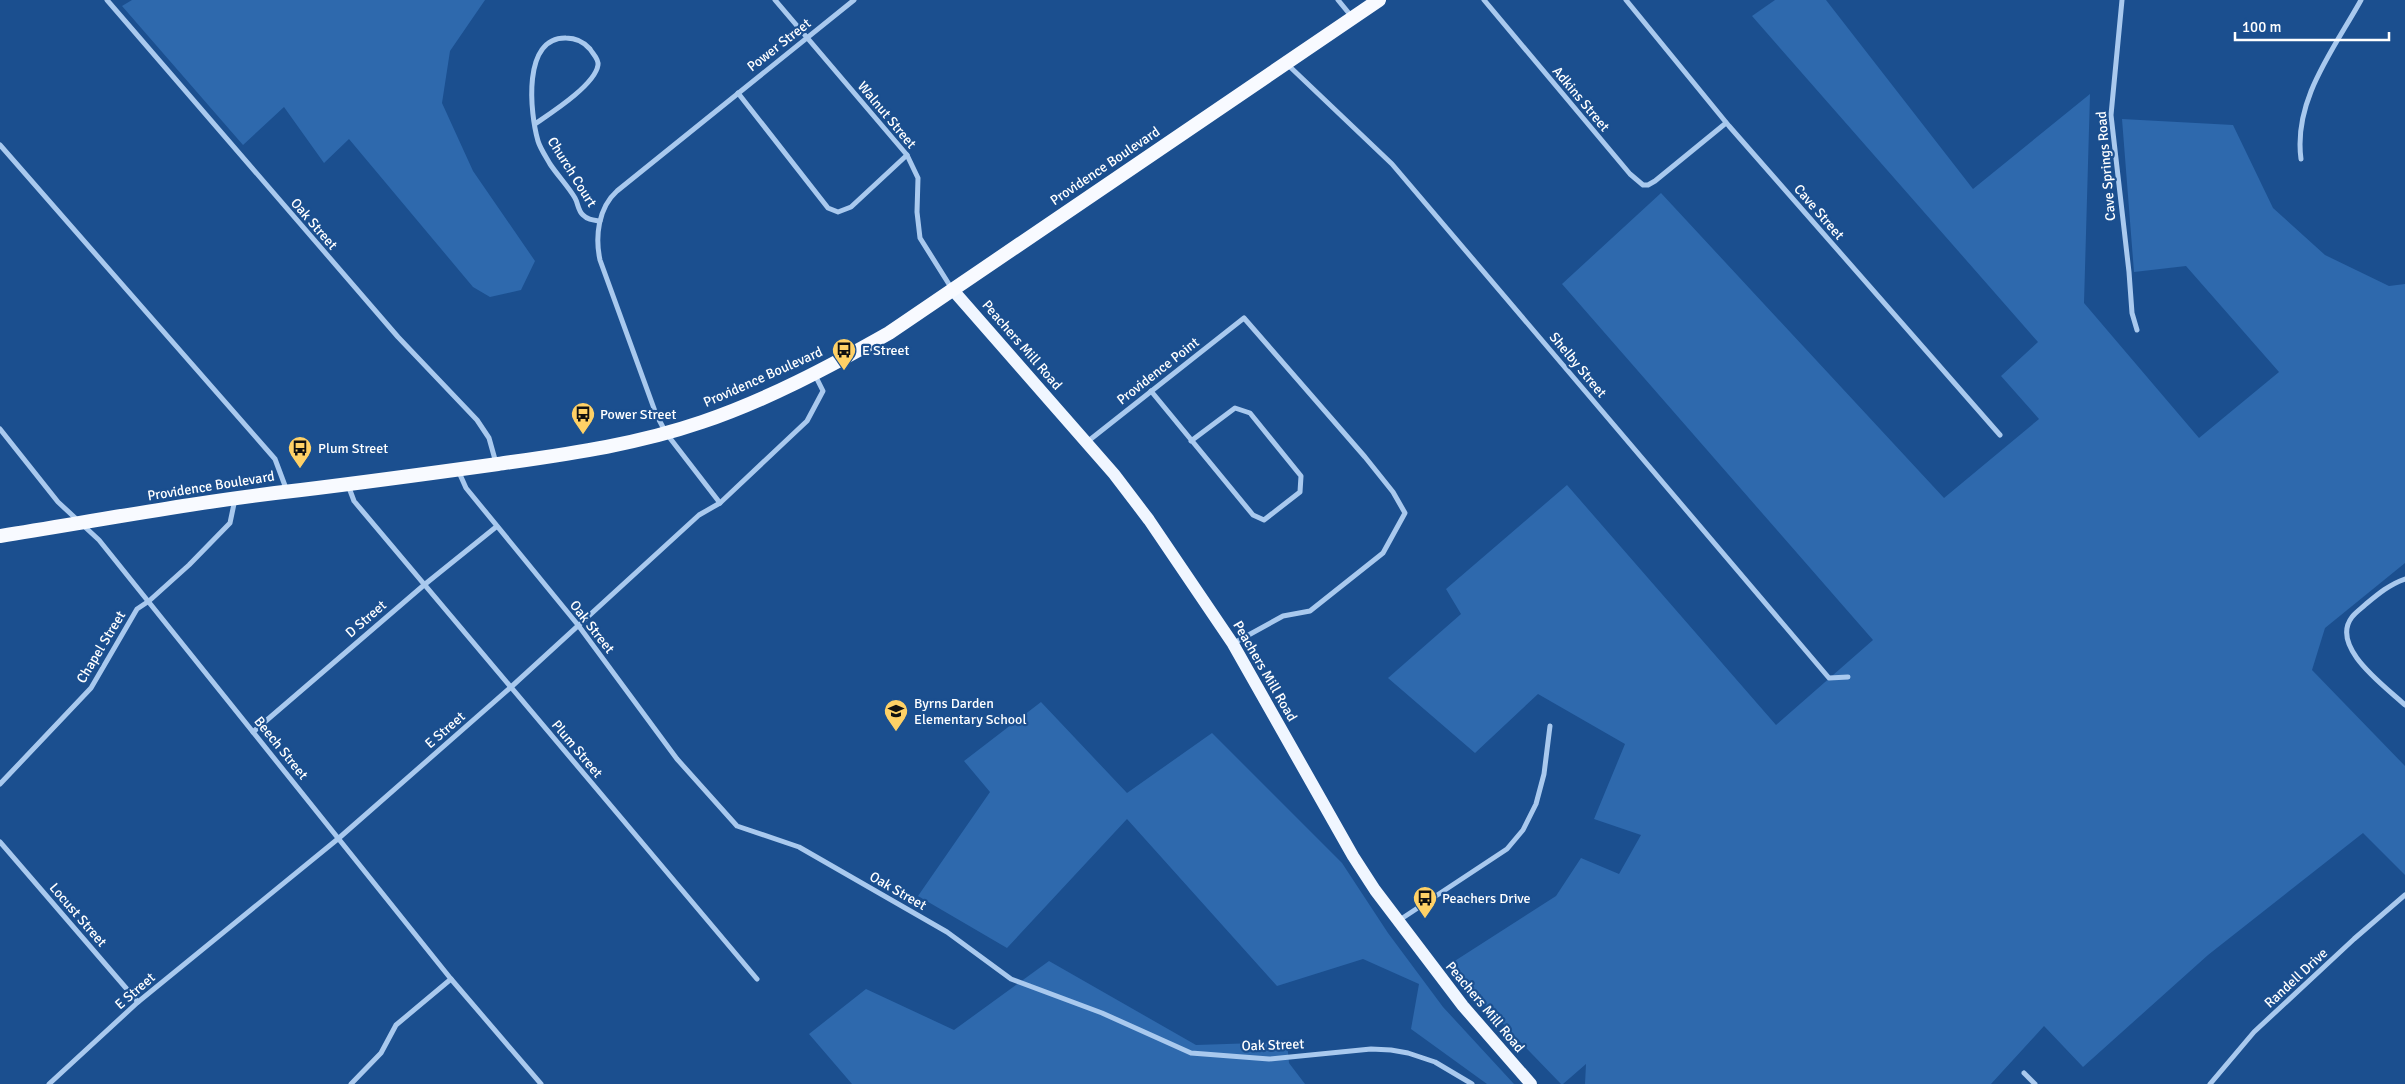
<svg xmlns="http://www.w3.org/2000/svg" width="2405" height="1084" viewBox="0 0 2405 1084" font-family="Signika,sans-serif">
<rect width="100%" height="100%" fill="#1b4f8f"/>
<g fill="#2e69ad">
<path d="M132,0H485L450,51L442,103L473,171L535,261L521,290L490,297L473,287L349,139L324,163L284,107L243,145L122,6Z"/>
<path d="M1775,0H1826L1973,189L2090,94L2084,303L2199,438L2279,372L2186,266L2134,272L2122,119L2233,125L2273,208L2325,255L2389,286L2405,284V563L2325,628L2312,670L2405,766V875L2363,833L2208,955L2083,1067L2044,1026L1991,1084H1585L1586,1064L1563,1084H1561L1480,1000L1450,964L1556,896L1581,858L1619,874L1641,835L1594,819L1625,744L1538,694L1475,753L1388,678L1461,614L1446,589L1567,485L1776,725L1873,640L1562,284L1661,193L1944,498L2039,419L2001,376L2038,342L1752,16Z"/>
<path d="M1041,702L1127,793L1212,733L1342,863L1388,933L1443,1007L1514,1084H1487L1411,1029L1419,984L1363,959L1277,986L1127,819L1007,948L918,896L990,792L964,761Z"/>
<path d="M1049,961L1196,1045L1287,1042L1289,1063L1305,1084H852L809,1034L866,989L954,1030Z"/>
</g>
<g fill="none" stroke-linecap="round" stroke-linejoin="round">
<g stroke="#a9c9ee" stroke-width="5">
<path d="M107,0L398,337L477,420L489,438L496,463"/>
<path d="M775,0L907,155L918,178L917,212L920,238L952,289"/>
<path d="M1338,0L1352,17"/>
<path d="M1484,0L1630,174L1643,185H1648L1655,181L1726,123"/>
<path d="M1626,0L1729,126L2000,435"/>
<path d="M2122,0L2111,115L2129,272L2132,313L2137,330"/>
<path d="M1287,64L1392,164L1829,678L1848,677"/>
<path d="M738,93L828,208L838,212L851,207L907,155"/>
<path d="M535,124C551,113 595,85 598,65C599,59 593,54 590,49C584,42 575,38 566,38C522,37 530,113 538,141C540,148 546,157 550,164C558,176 568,186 575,198C578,203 578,211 583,215C588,220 593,220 600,221"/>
<path d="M0,145L275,459L287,491"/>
<path d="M2301,159C2293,100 2334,49 2361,0"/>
<path d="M1151,391L1253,515L1264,520L1300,492L1301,476L1250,413L1235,408L1191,441"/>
<path d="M0,429L58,502L99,540L451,979L541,1084"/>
<path d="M1087,442L1244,318L1365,457L1393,492L1405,513L1383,553L1310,611L1283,616L1234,643"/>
<path d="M458,470L466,488L578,625L677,759L737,826L799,847L947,932L1011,979L1102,1013L1191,1053L1269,1059L1371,1049L1391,1050L1408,1053L1435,1062L1472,1084"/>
<path d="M348,485L354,501L757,979"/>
<path d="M720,503L666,433L656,414L600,260C595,237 598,208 617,191L854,0"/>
<path d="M2405,579C2390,584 2378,594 2366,604C2362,608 2356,612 2352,617C2329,647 2386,687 2405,705"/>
<path d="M253,732L424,585L496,527"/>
<path d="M0,784L91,688L137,609L149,601L189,565L230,523L235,499"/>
<path d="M0,842L138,1002"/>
<path d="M1398,921L1507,849L1523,830L1536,804L1544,774L1550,726"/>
<path d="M2024,1073L2035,1084"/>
<path d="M49,1084L138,1002L339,838L510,688L699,515L720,503L807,421L823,391L815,375"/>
<path d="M351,1084L381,1053L396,1025L451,979"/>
<path d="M2210,1084L2254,1032L2354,939L2405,895"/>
</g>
<path stroke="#f0f6ff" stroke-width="12" d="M952,289L1114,474L1149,520L1233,644L1353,856L1375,890L1463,1006L1531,1084"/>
<path stroke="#f8faff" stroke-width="14" d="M0,536C100,520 201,501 301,490C367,482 433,473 498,464C567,454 635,445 702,422C767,400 829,367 889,333L1379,0"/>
</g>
<defs>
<g id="bus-pin" transform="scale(1.25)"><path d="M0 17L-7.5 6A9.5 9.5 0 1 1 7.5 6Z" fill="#ffd166" stroke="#1b4f8f"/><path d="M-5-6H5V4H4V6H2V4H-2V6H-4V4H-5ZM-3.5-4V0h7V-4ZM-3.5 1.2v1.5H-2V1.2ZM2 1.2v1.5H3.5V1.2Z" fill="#111"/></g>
<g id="school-pin" transform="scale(1.25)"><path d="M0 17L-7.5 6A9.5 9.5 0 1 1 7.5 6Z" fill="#ffd166" stroke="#1b4f8f"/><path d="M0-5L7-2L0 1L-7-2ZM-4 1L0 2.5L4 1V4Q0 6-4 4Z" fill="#111"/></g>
</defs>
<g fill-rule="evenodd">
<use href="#bus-pin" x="844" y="350"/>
<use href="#bus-pin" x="583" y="414"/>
<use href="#bus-pin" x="300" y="448"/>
<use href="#school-pin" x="896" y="711"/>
<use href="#bus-pin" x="1425" y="898"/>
</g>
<g text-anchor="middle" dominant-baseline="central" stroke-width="4.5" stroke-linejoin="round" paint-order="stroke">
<g font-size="14" fill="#fff" stroke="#1b4f8f">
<text transform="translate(779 45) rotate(-38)">Power Street</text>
<text transform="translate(1581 99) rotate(50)">Adkins Street</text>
<text transform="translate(887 115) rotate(50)">Walnut Street</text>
<text transform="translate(1105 166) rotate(-34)">Providence Boulevard</text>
<text transform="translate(2106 166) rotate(-95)">Cave Springs Road</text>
<text transform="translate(572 172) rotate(58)">Church Court</text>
<text transform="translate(1819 212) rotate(49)">Cave Street</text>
<text transform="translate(314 224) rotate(49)">Oak Street</text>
<text transform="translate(1022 345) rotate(49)">Peachers Mill Road</text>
<text transform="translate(1578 365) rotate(50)">Shelby Street</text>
<text transform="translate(1158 371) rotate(-38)">Providence Point</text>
<text transform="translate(763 377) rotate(-24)">Providence Boulevard</text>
<text transform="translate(211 486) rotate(-9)">Providence Boulevard</text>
<text transform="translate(366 619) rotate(-41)">D Street</text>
<text transform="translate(592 627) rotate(52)">Oak Street</text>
<text transform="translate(101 647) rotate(-59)">Chapel Street</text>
<text transform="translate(1265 671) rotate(60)">Peachers Mill Road</text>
<text transform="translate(445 730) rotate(-41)">E Street</text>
<text transform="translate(281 748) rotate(51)">Beech Street</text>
<text transform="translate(577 749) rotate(50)">Plum Street</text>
<text transform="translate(898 891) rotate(30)">Oak Street</text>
<text transform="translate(78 915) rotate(49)">Locust Street</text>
<text transform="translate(2296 978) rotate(-43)">Randell Drive</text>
<text transform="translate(135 991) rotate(-41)">E Street</text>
<text transform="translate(1485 1007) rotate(50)">Peachers Mill Road</text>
<text transform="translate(1273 1045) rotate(-2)">Oak Street</text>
</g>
<g font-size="14" fill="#fff" stroke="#1b4f8f" text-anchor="start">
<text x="862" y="350">E Street</text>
<text x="600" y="414">Power Street</text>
<text x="318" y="448">Plum Street</text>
<text x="914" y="703">Byrns Darden<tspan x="914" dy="16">Elementary School</tspan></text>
<text x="1442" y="898">Peachers Drive</text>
</g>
</g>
<path d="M2235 32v8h154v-8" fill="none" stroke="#ffffff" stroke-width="2.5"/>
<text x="2242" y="32" font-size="15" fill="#ffffff" stroke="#1b4f8f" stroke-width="4" paint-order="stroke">100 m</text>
</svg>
